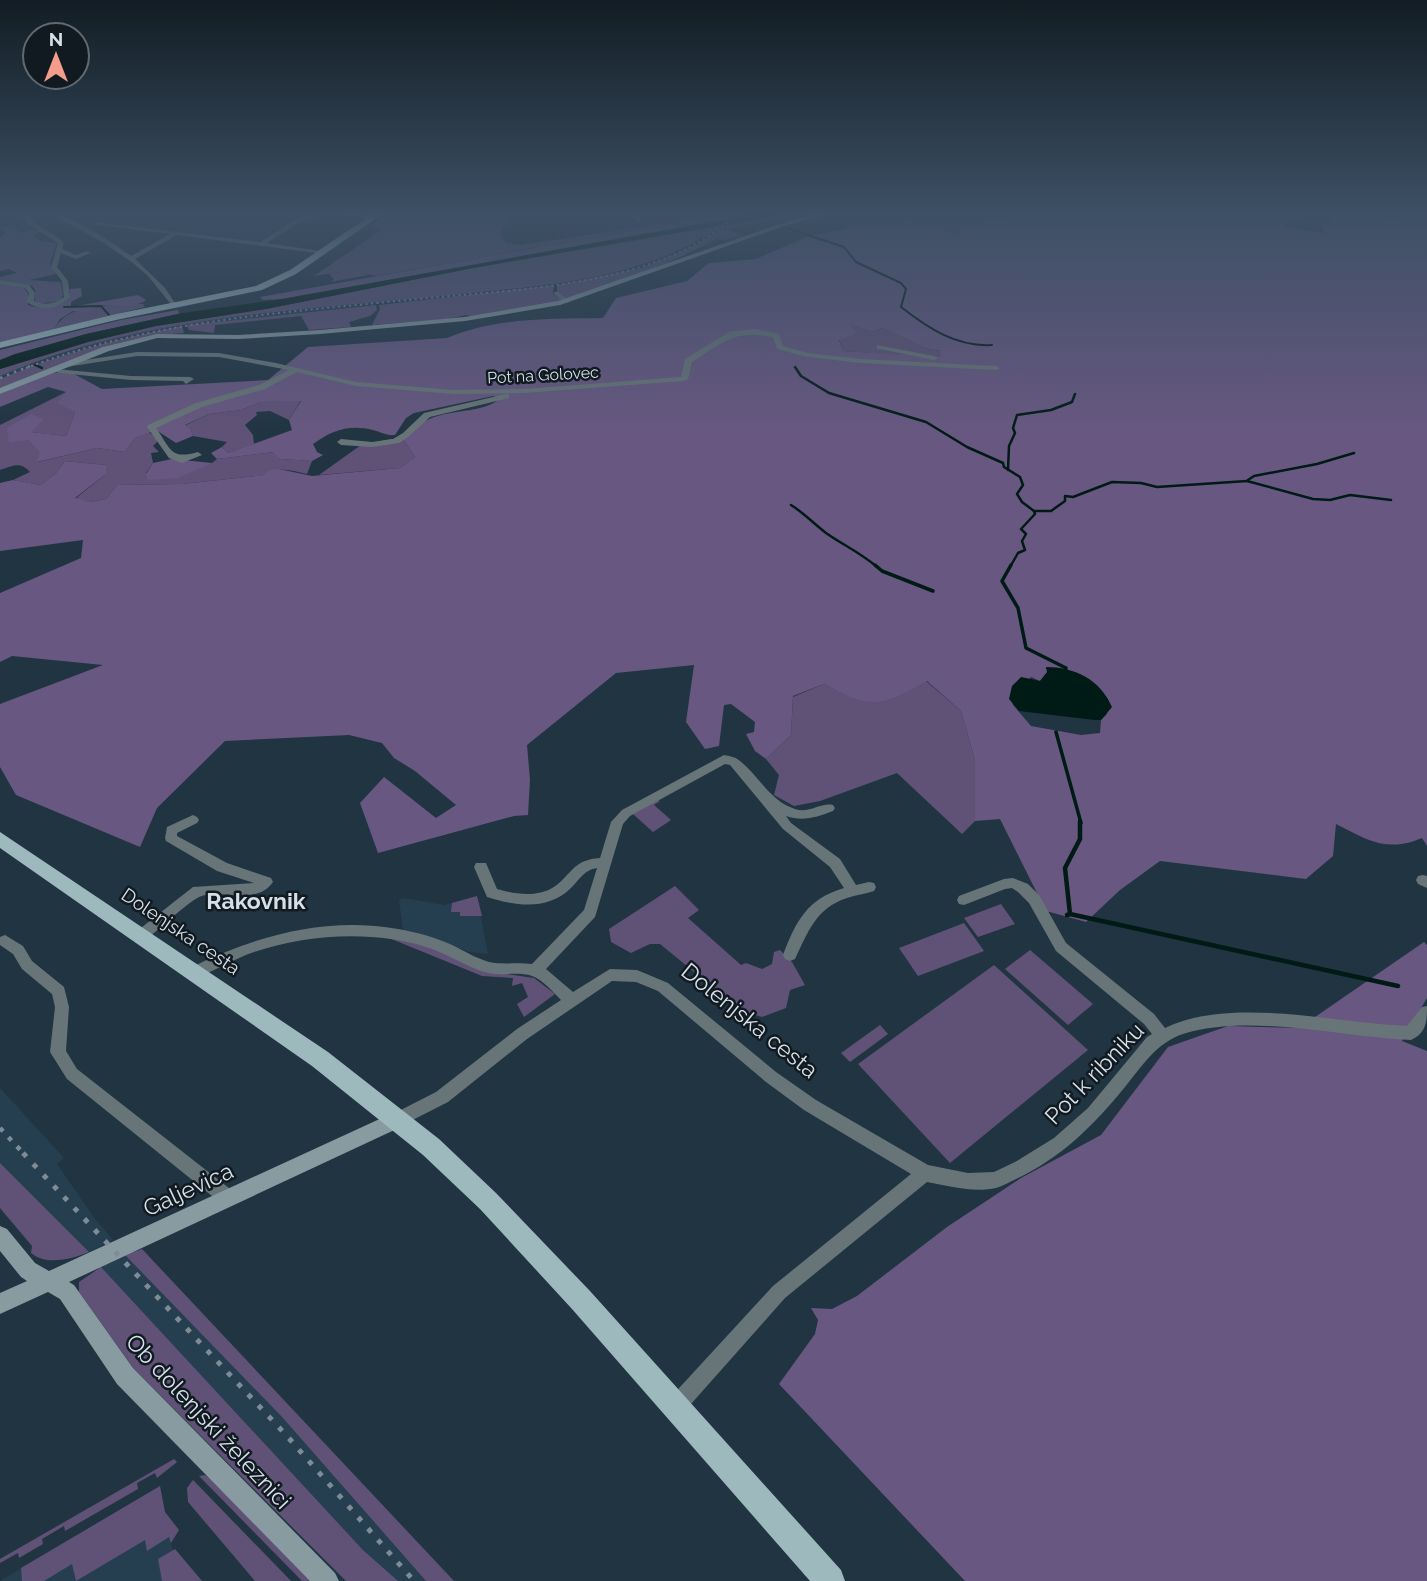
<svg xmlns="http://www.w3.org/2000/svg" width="1427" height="1581" viewBox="0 0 1427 1581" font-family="Raleway,sans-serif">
<rect width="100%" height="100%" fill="#213442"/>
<g fill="#253f51">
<path d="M147,213H190L167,231L123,225Z"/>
<path d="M193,213H287L290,215L286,219H294L258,242L185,233L188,230L177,226Z"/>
<path d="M739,213H744L680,253L650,265L611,275L561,284L187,325L145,333L50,359L0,379V376L14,370L98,342L199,321L542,285L605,275L656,261L691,246Z"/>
<path d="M477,896L488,954L469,952L445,942L403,930L399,900L403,898L444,905Z"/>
<path d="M0,1088L64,1158L57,1164L95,1219L113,1240L89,1252L0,1163Z"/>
<path d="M125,1255L282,1417L426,1581H398L363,1550L101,1267Z"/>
<path d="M164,1509L179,1581H0L67,1541Z"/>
</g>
<g fill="#605277">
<path d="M390,213H511L500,235L506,243L520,245L706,217L710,213H731L376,276L357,272L369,275L331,282L334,279L329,274L345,271L314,276L381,230L369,227Z"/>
<path d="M790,213H820L729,229L741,235L724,240L716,239C671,264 618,283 566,300L557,293V285L641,268L694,246L727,225Z"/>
<path d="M1055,214L1059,217C1043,220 1029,220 1013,220C997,220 984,228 968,224L958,233L912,223L910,221L964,222Z"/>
<path d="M7,226H14L20,233L31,229L41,232L33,236L41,241L57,243L50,264L56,274L29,280L61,282L63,295L60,301L38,304L35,301V290L32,286L0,280V277L17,273L9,269L0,271V238L6,233L0,228Z"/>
<path d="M721,226C642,281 546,285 452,295C300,311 142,315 0,376V369L88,342L156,326L266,309L473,268Z"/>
<path d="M554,285L553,294L563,301L475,317L466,315L448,319L372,325L380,309L379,305Z"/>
<path d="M120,304H143L145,307L54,329C69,305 95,308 120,304Z"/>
<path d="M376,305L377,310L370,316L349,322L351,327L309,330L301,316L215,325L214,333L189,330L187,325Z"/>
<path d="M851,325L871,332L883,328L924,348L941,351V358L843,351L839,339L855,334Z"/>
<path d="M182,326L184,333C119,337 60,366 0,389V379C59,354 120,338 182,326Z"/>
<path d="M66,392L75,412L66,436L30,432L32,414L28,440L41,452L38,462L97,448L125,452L135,438L149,432L159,440L153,446L159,452L151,453L153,463L146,473L212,463L217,459L274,452L280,459L312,461L307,474C292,471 277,465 265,475L182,484L117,485L106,499L90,502L75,499L106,474V465L65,461L56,473L41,485L13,480L30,472C20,461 13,466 0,470V425Z"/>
<path d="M301,400L289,420L270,411L256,412L257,415L245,425L253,435L254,444L228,453L222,447L227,442L193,436L191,430L184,426L209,414L241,410L261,402Z"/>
<path d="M391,439H403L415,457L400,468L319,475L361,445Z"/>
<path d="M926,681L961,711L975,760V821L962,834L897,773L820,801L794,806L774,795L779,775L766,759L791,735L793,697L824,684C871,709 881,707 926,681Z"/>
<path d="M658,800L660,801L654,805L671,820L653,832L633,814Z"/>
<path d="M675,886L699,910L688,918L741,965L746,963L762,969L772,964L774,952L780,950L792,962L805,985L790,990L786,1008L762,1017L742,1011L660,944H650L631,953L611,942L609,929Z"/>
<path d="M477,896L482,916H460V912H451L452,903Z"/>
<path d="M1001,904L1015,924L978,937L964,918Z"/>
<path d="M964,923L984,951L918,976L899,948Z"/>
<path d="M389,938L430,947L492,972L534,978L555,994L524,1017L517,1004L528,997L522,983L512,986L513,978L482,976Z"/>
<path d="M1030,950L1093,1004L1068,1025L1005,969Z"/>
<path d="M994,965L1088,1050L950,1163L858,1064Z"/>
<path d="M880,1025L888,1034L850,1062L841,1053Z"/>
<path d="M0,1163L89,1252C72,1259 47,1266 31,1253L32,1246L0,1208Z"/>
<path d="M142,1249L454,1581H426L282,1417L125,1255Z"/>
<path d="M101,1267L363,1550L398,1581H346L134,1369L79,1292V1282Z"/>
<path d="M174,1459L177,1462L157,1478L155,1473L137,1483L138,1489L65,1531L64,1526L42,1539L43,1544L19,1558L18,1553L0,1563V1559Z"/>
<path d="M205,1475L208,1477L311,1581H302L199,1476Z"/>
<path d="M193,1480L291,1581H255L188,1502L187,1488Z"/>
<path d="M160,1486L165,1512L179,1530L171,1543L169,1537L147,1551L145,1540L76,1581L72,1564L44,1581H22L21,1568Z"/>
<path d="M175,1549L202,1581H162L158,1559Z"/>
</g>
<g fill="#685881" fill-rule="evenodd">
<path d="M731,213L737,214L732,218L282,299L263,300L260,297Z"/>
<path d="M1055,213H1294L1306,221L1291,219L1284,224L1286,227L1325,233L1320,222L1332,220V214L1402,219L1395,214L1427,213V846L1422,838C1387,853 1367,840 1336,824L1333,856L1306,879L1160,861L1120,890L1086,922L1046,911L1000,819L975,821V760L961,711L927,681C881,707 871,710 824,684L793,696L791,735L766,759L755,751L746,734L754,732L755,722L731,704L724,705L719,746L705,749L686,722L694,665L616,673L527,745L530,780L528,815L514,816L378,853L360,803L384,777L436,818L456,805L415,771L394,758L382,743L349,735L225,741L157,808L140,847L16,795L0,767V704L103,665L12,656L0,662V593L81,558L83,540L0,551V483L13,480L41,485L56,473L65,461L106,465V474L75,498L90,502L106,499L117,485L182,484L264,475L270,470L279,469L312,476L400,468L415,457L403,439C435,401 474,420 501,398L493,396L414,413L406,418L395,435C387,436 381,432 373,430C350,424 332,430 313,444L317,452L323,455L312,461L280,459L273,452L217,459L211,453L222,447L228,453L292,430L289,420L301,401L261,402L241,410L209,414L185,425L191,430L193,436L176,443L156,430L135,438L125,452L97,448L37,462L40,452L28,440L9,442L7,428L31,414L44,419L31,432L66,436L75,412L57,403L66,392L48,387L0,407V394L50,372L74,374L102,389L268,380L308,347L447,338C496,317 551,319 603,318L616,298L687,281L709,263L756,259L811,235L842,230L852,225L910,221L912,223L958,233L961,231L959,226L962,225H982L981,223L1058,217ZM851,325L871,332L883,328L924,348L941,351V357L843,351L839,340L856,334ZM1046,668C1083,673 1083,672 1108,699L1107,714L1101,720L1100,733L1081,735L1031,726L1013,705L1011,697L1031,677L1040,681L1048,672Z"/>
<path d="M0,283L23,287L28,293V305C42,310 58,308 69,298L70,289L81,288L82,296L71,302V307L138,295L146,300C133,310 113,304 97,306C80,318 88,310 73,311L60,319L54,329L0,342Z"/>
<path d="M178,310L179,314L86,334L0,360V350L121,320Z"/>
<path d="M172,459L212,463L178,478L147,480L146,474L153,463Z"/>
<path d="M1424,942L1427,945V998L1402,1041L1427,1051V1581H965L779,1384L815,1334L818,1320L811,1308L832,1309L857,1296L947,1227L1021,1178L1101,1135L1168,1047L1228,1026L1299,1028Z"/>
</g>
<g fill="#001b16">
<path d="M762,213H790L473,268L266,309L156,326L88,342L0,369V360L15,354L86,334L182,313L282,299Z"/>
<path d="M1046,667C1074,667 1100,679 1112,707L1101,720H1094L1019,711L1009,699L1012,686L1021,677L1040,681L1047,672Z"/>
</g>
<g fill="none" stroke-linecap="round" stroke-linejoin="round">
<g stroke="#001b16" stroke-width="2">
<path d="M787,228L844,247L856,262L901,283L906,289L901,307C928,328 956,347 992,345"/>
<path d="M64,307L101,306L109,315"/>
<path d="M35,365L42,368"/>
</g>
<g stroke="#001b16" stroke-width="2.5">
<path d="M38,366L42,368"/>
<path d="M795,367L801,376L829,393L926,422L967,447L1003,463L1004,467L1020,477L1023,485L1017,494L1022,502L1034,511"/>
<path d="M1008,470L1009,446L1015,433L1013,428L1017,415L1051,410L1072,402L1075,394"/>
<path d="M1248,480L1254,476L1317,464L1354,453"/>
<path d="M791,505C804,513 814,524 826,533C843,545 861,553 877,567"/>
<path d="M1010,567L1018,553L1025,550L1022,541L1026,534L1021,529L1035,514L1034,511H1051L1065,501V496L1073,497L1112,482L1141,483L1157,487L1247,481L1313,499L1330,500L1350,495L1391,500"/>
</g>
<g stroke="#001b16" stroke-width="3.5">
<path d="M875,565L882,571L933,591"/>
<path d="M1011,565L1002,581L1018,608L1026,648L1066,668L1065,671"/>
<path d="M1056,732L1081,823"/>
</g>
<g stroke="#001b16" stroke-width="4.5">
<path d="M1070,914L1398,986"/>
<path d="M1067,915L1070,914L1065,868L1080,839V821"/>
</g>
<g fill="#687578" fill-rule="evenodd">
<path d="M20,213H26C35,228 53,231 64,243L62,249L76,255L87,251L90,253L76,259L61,253L57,267L68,281L70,297C59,309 40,312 27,302L29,293L25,288L0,284V280L29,285L35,293L34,301C44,306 55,304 64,297L62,281L51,267L58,243L29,225Z"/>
<path d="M49,213C69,213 115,244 131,256L170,234L97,225L95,222L260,242L298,218L324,213L313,220L301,221L267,243L327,252L324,254L177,235L135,259L165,288L177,306L174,308L148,276L133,263L102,242Z"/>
<path d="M332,213H353L378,218L375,220Z"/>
<path d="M634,213H640L641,222H637Z"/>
<path d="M554,292H558L570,302L565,303L554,294Z"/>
<path d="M754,329L779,334L783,346L808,353L861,359L996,366L1000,368L996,370L861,363L808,357L777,349L773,337C734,329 723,343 692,362L688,379L684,381L524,393L453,394L356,386L297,372L265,389L202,407L156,428C171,449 170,460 198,452L202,455L182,463L169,458L147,427L148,425L196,403L259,385L289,370L219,357L137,356L66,367L62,365L66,363L137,352L219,353L276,363L356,382L453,390L524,389L681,377L685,359L729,332Z"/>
<path d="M877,345L934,356L938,358L934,360L880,349H877Z"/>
<path d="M56,369L131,376L190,377L194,379L186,384L183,381L131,380L59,373L55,371Z"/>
<path d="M506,394H509V398L430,417L408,437L399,443L372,447L341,445L337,442L341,439L372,442L393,439L403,433L424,413Z"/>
<path d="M724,755C729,756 736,757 740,761C759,776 770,801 795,809C809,814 821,802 833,805L835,808L833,811C817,817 803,822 786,816L791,823L840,859L856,885L869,882L874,883L876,887L874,891C865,894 856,895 847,898C816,908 808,932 795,959L790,961L785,959L783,955C796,921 807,899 844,888L830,867L783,829L730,765L725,764L630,816L623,824L595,917L546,969L573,992L610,969L637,970L668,983L776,1072L816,1100L928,1165L968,1173L994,1172L1015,1162L1054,1138L1088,1108L1147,1037L1152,1034L1144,1024L1056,951L1029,903L1018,892L1012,888L1005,889L964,905L959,904L957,900L959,896L1004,879L1013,878L1028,884L1039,895L1066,943L1154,1014L1165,1028C1231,996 1336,1023 1407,1026L1422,1007L1427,1006C1427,1020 1427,1033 1411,1040C1341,1037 1249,1013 1183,1034C1156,1043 1142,1066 1125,1087C1094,1125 1061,1158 1016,1179C1009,1182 1003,1186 996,1188C974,1193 949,1186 927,1182L785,1298L683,1413L676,1416L669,1413L666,1406L669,1399L773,1286L911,1174L804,1110L766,1082L658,991L636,982L612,981L527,1039L448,1102L397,1128L391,1125L389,1120L391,1115L436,1092L517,1029L561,1000C553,992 543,980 532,976C517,971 500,977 484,972C465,966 448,954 429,948C373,930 310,934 254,952C234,959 215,971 195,978L190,976L188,972L190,968C255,936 325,916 398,929C416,932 434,937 450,944C463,950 475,958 489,962C503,965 518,962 532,964L584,910L597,868C584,870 580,879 571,888C548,911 515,906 487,897L474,867L476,863H486L497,889C517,895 541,898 558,884C574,870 575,860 600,858L611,822L622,810Z"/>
<path d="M193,815L197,817L199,820L197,823L177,833V836L227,863L271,878L273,882C256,907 220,887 199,897C186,904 160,928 147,939L142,941L137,939L135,935L137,931L193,887L254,883L217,871L166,841L165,838L167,827Z"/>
<path d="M1423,875L1427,876V888L1418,884L1416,880L1418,876Z"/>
<path d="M5,935L23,946L32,961L64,987L69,1007L66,1051L77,1069L234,1192L236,1198L234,1204L228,1206L222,1204L67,1079L50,1052L55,1007L52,994L22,969L13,954L0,945V937Z"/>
</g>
<g fill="#879ba0" fill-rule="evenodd">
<path d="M819,213H832L784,226L560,305L465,321L320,334L238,339L157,338L109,351L0,394V388L103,347L157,334L238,335L320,330L465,317L558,301L780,224Z"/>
<path d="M397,1111L403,1114L406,1120L403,1126L69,1282L74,1285L133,1368L335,1573L339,1581H310L117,1384L60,1299L48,1292L0,1314V1293L27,1281L21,1277L0,1251V1226L7,1229L35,1263L49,1271Z"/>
</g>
<g fill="#9eb9be" fill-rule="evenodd">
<path d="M374,213H384L296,274L262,290L116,320L0,348V342L116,314L256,286L290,270Z"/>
<path d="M0,832L328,1052L439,1139L496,1193L590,1291L841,1570L845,1581H810L572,1309L480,1209L423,1155L312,1066L0,848Z"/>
</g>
<path stroke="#7d8c97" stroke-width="2" stroke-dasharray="2 3.5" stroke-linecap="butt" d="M26,368C154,319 293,312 428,298C512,290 600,287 678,253C701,243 721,227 741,213"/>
<path stroke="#7d8c97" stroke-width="2.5" stroke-dasharray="2.5 5" stroke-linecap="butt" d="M0,378L30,366"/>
<path stroke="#7d8c97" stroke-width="4.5" stroke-dasharray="4.5 8" stroke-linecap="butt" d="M0,1128L24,1154"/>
<path stroke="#7d8c97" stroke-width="5" stroke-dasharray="5 10" stroke-linecap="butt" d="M23,1153L287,1436L414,1581"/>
</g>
<linearGradient id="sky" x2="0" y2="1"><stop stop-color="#121d24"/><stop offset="0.49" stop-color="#3d5065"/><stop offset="1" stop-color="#3d5065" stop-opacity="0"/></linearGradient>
<rect width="1427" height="435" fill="url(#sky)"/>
<g text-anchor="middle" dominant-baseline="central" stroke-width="5" stroke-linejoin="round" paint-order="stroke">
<g font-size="16" fill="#d4dfe8" stroke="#121a21">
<text transform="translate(543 375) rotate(-3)">Pot na Golovec</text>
</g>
<g font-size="19" fill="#d4dfe8" stroke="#121a21">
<text transform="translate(181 931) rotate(34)">Dolenjska cesta</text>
</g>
<g font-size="23" font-weight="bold" fill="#d4dfe8" stroke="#121a21">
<text x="256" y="900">Rakovnik</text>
</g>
<g font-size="23" fill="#d4dfe8" stroke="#121a21">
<text transform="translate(750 1020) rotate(39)">Dolenjska cesta</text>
<text transform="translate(1094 1073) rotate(-46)">Pot k ribniku</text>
<text transform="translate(188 1189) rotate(-25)">Galjevica</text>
<text transform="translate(209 1421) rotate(47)">Ob dolenjski železnici</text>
</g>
</g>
<g transform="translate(56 56)"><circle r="33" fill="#121a21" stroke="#606971" stroke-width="2"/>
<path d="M0-5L12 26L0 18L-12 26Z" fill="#f49d8c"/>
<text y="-10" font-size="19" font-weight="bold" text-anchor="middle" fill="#d4dfe8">N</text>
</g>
</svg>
